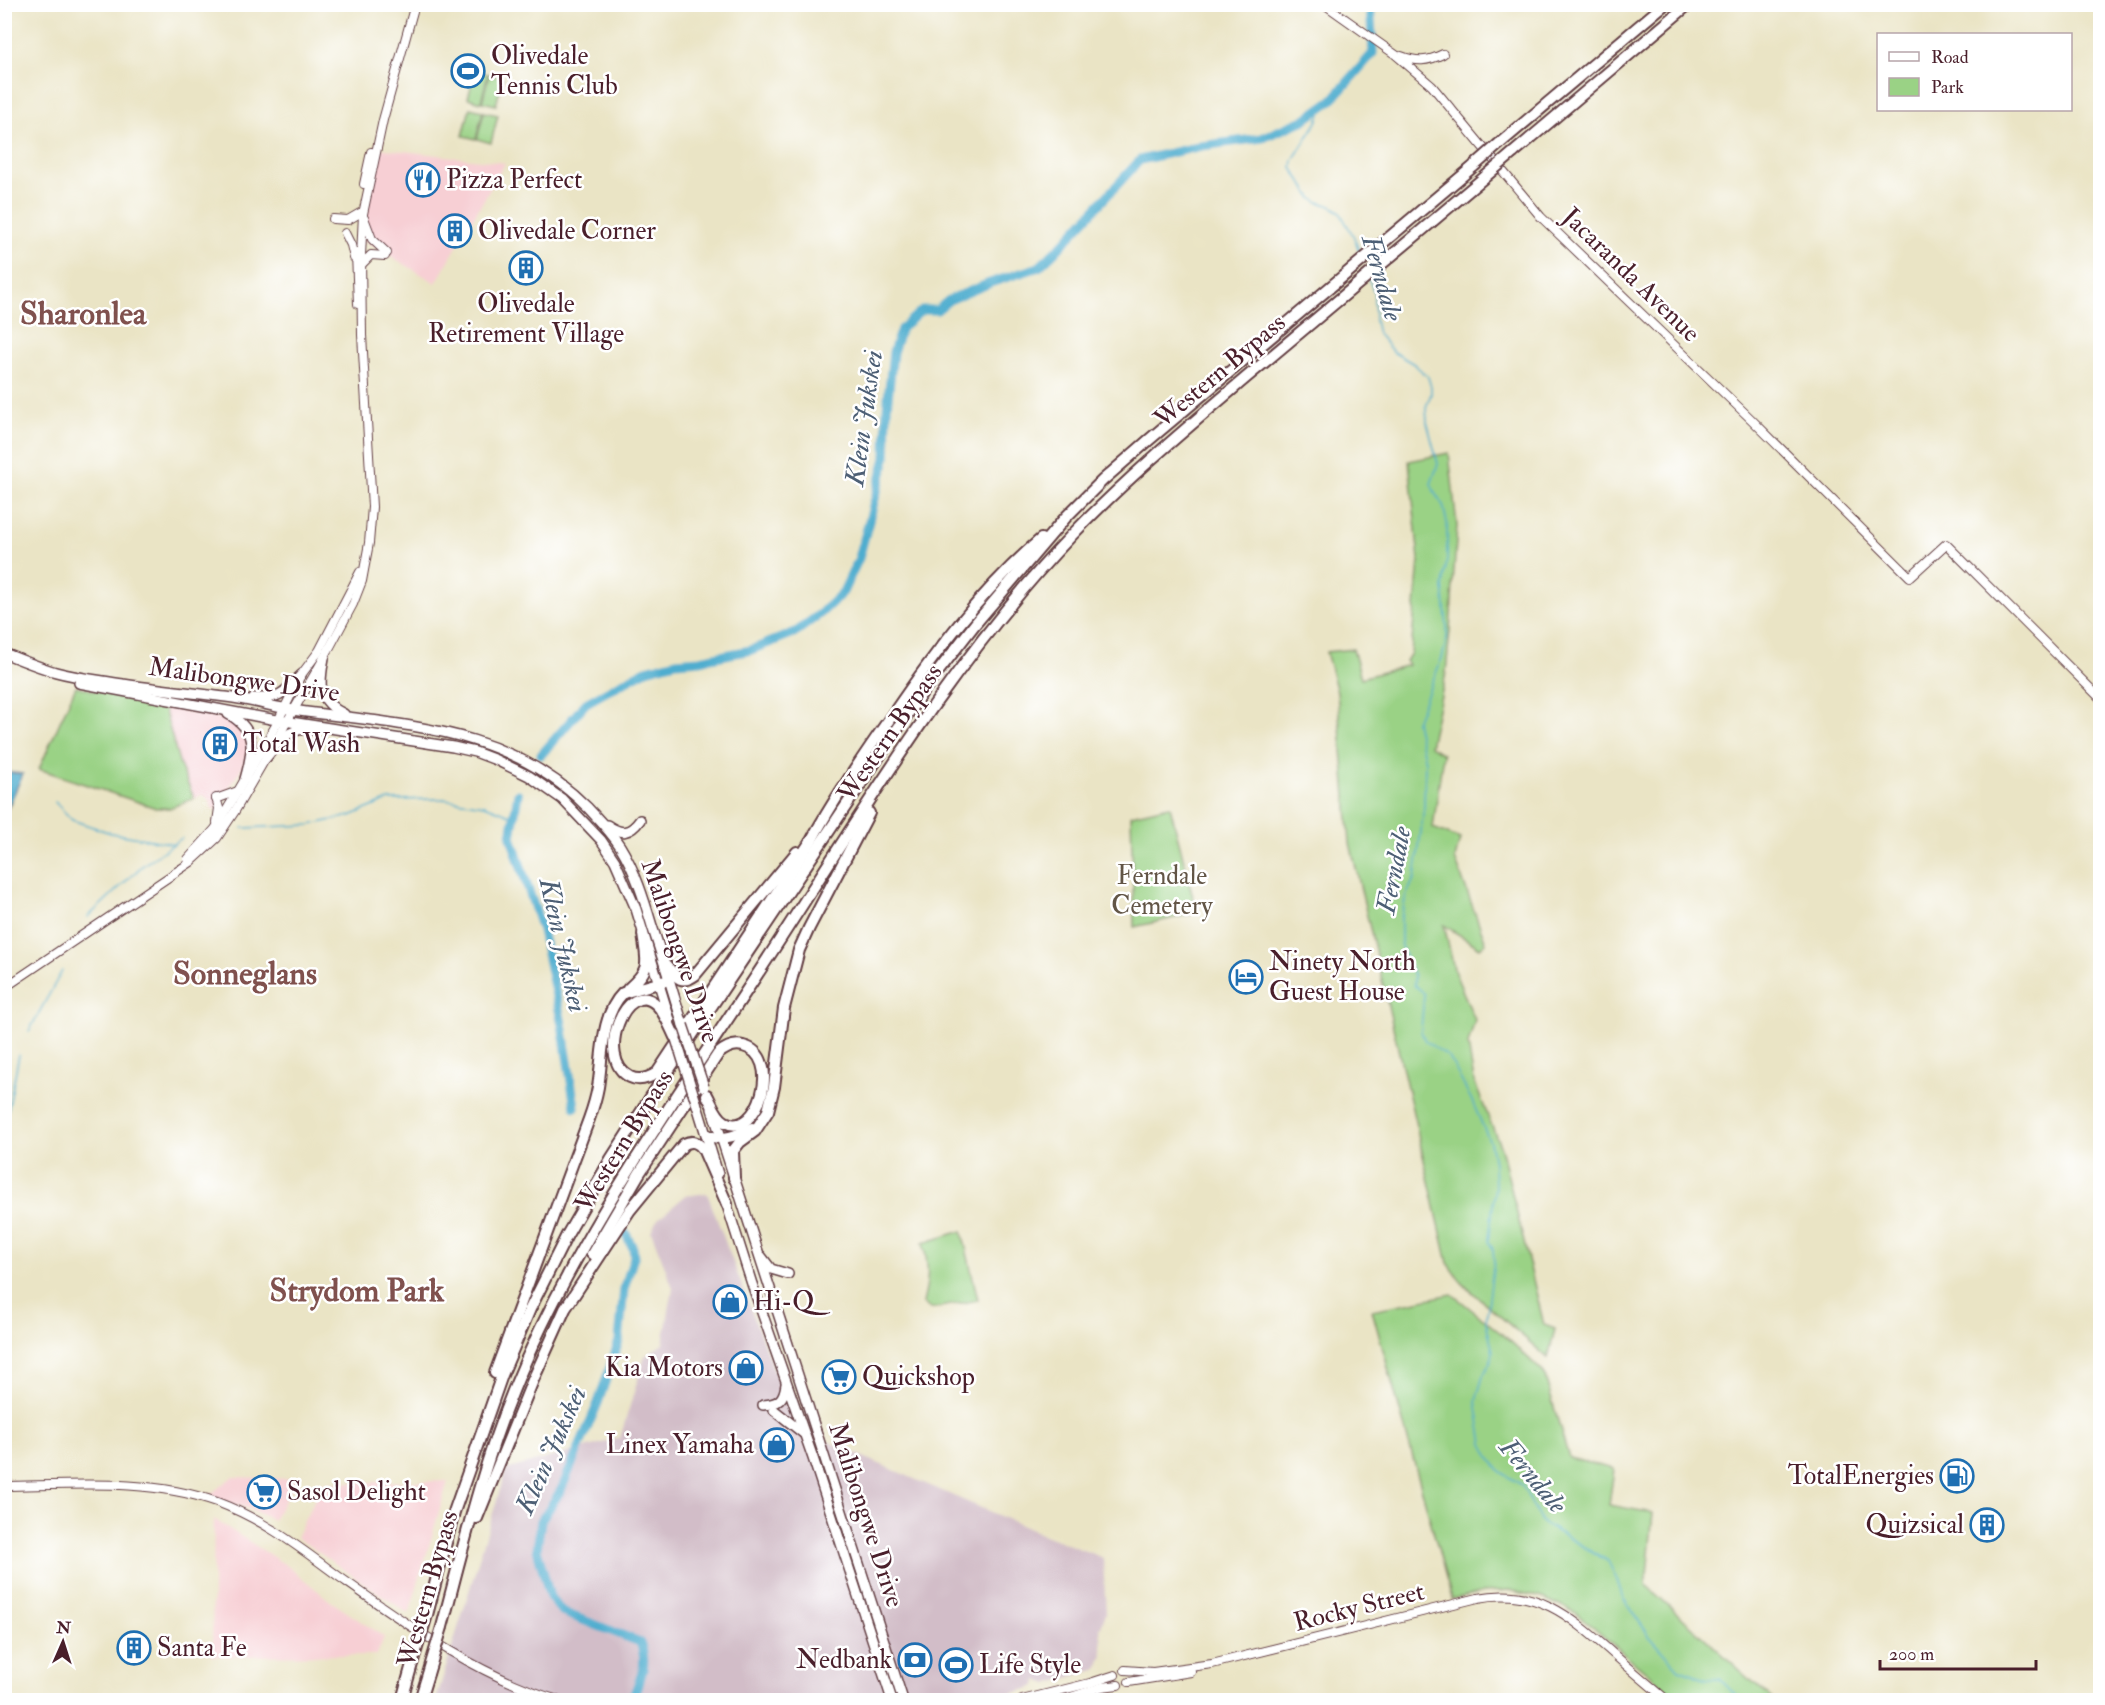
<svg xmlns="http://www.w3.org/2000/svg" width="2105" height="1705" viewBox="0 0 2105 1705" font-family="'IM FELL Double Pica',serif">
<rect width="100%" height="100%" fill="#fff"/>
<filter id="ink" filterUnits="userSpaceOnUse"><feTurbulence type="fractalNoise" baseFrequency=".0167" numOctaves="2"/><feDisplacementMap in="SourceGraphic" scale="12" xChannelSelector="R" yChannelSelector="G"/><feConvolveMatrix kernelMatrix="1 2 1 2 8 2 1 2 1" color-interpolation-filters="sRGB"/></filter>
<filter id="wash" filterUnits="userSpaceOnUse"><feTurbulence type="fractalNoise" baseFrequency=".008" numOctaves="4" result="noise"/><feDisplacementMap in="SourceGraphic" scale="24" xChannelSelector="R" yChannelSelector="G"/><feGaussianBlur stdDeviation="1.35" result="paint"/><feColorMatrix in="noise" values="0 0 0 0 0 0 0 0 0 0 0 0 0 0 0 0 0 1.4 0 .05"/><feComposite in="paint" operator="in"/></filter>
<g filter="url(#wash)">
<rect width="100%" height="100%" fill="#eae4c5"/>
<g fill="#f7cfd4">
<path d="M378,148L505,163L436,283L360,238Z"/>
<path d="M164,708L229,719L237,724L243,731L247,744V755L241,769L214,812L208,798L201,795L194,798L180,765Z"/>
<path d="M232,1477L294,1479V1485L273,1520L249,1509L208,1496Z"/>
<path d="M448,1481L409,1614L296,1537L317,1495V1483Z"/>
<path d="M214,1519L289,1567L329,1600L384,1637L377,1655L212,1656Z"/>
</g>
<path fill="#d2bdc8" d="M707,1193L792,1419L829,1442L1037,1532L1103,1558L1106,1613L1100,1629L1103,1654L1098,1669L1048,1684L1037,1680L1036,1686L1014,1693L978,1700H436L506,1470L620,1438L645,1356L663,1344L673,1288L651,1231L657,1220L685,1196Z"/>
<g fill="#9ad285" stroke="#727858" stroke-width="1.5">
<path d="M475,71L488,74L481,102L468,98Z"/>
<path d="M489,74L503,78L496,105L482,102Z"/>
<path d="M470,108L483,111L476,139L463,136Z"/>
<path d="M484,112L498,115L491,143L477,139Z"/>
<path d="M1449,453L1457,526L1450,630L1446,673L1430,746L1443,754L1433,828L1460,839L1455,859L1486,943L1480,948L1444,925L1455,973L1475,1020L1468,1044L1474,1081L1502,1151L1544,1325L1555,1329L1548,1358L1463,1284L1448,1263L1350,843L1337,692L1326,652L1353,649L1361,678L1409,665L1406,661L1411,653L1419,560L1409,461Z"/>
<path d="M76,686L164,708L180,765L194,798L170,808H156L39,769Z"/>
<path d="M1170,806L1197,913L1134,927L1131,815Z"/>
<path d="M962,1231L978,1300L930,1309L923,1303C929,1278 929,1267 923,1243Z"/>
<path d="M1452,1294L1507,1338L1544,1373L1569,1458L1614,1469L1609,1505L1653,1513L1646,1585L1773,1700H1680L1574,1612L1543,1598L1509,1590L1484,1592L1452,1599L1372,1310Z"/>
</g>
<path fill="#50adcf" stroke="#4d667d" stroke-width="1.5" d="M4,772L23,774L6,812L4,811Z"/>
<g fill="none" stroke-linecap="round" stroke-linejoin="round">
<g stroke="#50adcf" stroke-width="1.5">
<path d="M1323,106L1317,122L1293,160L1292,168L1312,198L1318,202L1331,206L1339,211L1354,237L1360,255"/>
<path d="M1369,279L1374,293L1375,321L1378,334L1393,352L1414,364L1428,377L1431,387V394L1426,407L1427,422L1438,464L1431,484L1436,495L1443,505L1447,523V559L1443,587L1447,628V638L1442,658L1416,722L1425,762L1424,808L1415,877L1406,896L1401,918V946L1414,976V985L1424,994L1421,1031L1425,1041L1449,1057L1471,1099L1490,1142L1494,1164L1495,1186L1489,1241L1493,1250L1494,1260L1486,1322L1493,1351L1492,1358L1483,1376L1476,1401L1483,1444L1492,1461L1501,1472L1522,1485L1541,1522L1608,1561L1617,1580L1623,1598L1650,1637L1679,1669L1707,1679H1720L1740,1700"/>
<path d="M55,802L72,820L111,833L174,844"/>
<path d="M243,828L310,825L350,816L389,800L443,799L485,805L515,817"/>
<path d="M88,917L142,866L182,838"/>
<path d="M29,1031L62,971"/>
<path d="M4,1131L19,1055"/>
</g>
<g stroke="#50adcf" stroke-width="9">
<path d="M541,755L586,703L602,694L646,670L676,662L700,660L751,650L796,632L821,613L843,592L859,558L886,458L887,408L893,352L901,329L922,310H937L949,300L990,283L1039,267L1061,246L1140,160L1201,146L1262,138L1304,120L1332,100L1373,53L1370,4"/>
<path d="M518,794L511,837L542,930L562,1024L575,1107"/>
<path d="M626,1234L633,1248L634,1257L624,1289L619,1341L598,1403L561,1490L541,1521L537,1549L550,1597L562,1612L640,1642C649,1666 640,1677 632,1700"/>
</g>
</g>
</g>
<g filter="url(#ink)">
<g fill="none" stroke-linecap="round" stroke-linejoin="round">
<g stroke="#623d42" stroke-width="10">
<g id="tertiary">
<path d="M1324,4L1396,55L1432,86L1541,217L1751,419L1910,577L1946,544L2100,698"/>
<path d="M1401,56C1417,62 1427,62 1443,54"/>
<path d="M364,184L371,152"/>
<path d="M364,218L372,239L387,253"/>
<path d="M333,219L348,220L360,213"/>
<path d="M345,233L351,245L354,258"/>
<path d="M356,253L358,304"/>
<path d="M361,265L371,255L385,256"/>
<path d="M216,798L219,808L217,822"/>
<path d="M216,799L238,791"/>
<path d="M188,859L215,829L238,791L276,725L301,675L319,651L360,572"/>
<path d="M4,988L191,862L217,838L235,811L324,658L353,604L362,581L369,543L372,507L362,335L361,256L363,214L383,120L415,4"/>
<path d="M4,1486C74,1485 150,1478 217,1502C265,1520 300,1548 341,1578C409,1626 478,1676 558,1700"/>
<path d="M1125,1670L1153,1672L1212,1664L1478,1598C1536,1586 1570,1616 1610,1651C1629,1668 1648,1684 1667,1700"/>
<path d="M1129,1682L1191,1672"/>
<path d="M1022,1700L1090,1683L1115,1675"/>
<path d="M1061,1700L1102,1687L1118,1685"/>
</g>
</g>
<g stroke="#623d42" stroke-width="12">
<g id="secondary">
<path d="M4,653C21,660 38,667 56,672C78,678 100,680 123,684C157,689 192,693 226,697C249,700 271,706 293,710C401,726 506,725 588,808C599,820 611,832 620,846C635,870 644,899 652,926C663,959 673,992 683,1025"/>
<path d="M324,658C319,684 317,701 344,714"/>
<path d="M79,683L271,719L453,747L475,752L496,760L529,776L562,799L601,840L615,861L636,909L670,1020"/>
<path d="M254,698C280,699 284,693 301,675"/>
<path d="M228,714C258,730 253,751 245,779"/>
<path d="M266,758C278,743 289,726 310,730"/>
<path d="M607,825C621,835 630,834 640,820"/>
<path d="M696,1102L718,1174"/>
<path d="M712,1109L903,1700"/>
<path d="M725,1199L752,1284L813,1458L892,1700"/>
<path d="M761,1256L771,1269L788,1274"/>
<path d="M763,1405C778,1404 784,1400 786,1384"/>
<path d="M774,1410L803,1433"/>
</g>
</g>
<g stroke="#623d42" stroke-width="14">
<g id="motorway">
<path d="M1499,144L1665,4"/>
<path d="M1513,153L1689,4"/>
<path d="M665,964C675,975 680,986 695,975L797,852"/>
<path d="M628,989C652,968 647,964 643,934"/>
<path d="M675,1037C670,1027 665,1013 657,1005C626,975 594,1059 630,1077C640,1082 649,1078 657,1073L811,841C835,797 864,755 893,714C936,651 983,589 1041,539"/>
<path d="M707,1135C722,1142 738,1135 752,1128"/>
<path d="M734,1178L733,1151L740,1142L755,1131L768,1111L774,1087L784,1008L799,950L809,928L869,813"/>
<path d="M592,1254L639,1174L718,1054C725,1048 733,1043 743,1046C784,1055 758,1140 725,1122C716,1117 712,1104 707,1095"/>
<path d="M495,1373L589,1119C593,1108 596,1098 598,1087C603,1058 600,1016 623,993L669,980"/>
<path d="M477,1518L533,1380L565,1309L630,1210L684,1144C692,1140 698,1142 703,1149L727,1204"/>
<path d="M427,1615L454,1512L502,1375L530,1309L567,1235L611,1159L654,1092L923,691L975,624L1066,517L1103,480L1150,439L1474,166"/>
<path d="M442,1627C463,1548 482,1467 513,1391C580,1224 692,1078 788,927C875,792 960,652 1072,535C1127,478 1188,427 1248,376C1328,309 1407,243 1486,176"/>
<path d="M402,1700L412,1664"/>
<path d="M420,1700L428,1674"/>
</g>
</g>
<use href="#tertiary" stroke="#fff" stroke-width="8"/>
<use href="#secondary" stroke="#fff" stroke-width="9"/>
<use href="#motorway" stroke="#fff" stroke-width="10"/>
<g stroke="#623d42" stroke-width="12" stroke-linecap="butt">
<g id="secondary-bridge">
<path d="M683,1025L704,1087"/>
<path d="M676,1039L696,1102"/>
</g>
</g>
<g stroke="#623d42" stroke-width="14" stroke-linecap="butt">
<g id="motorway-bridge">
<path d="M1474,166L1499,144"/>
<path d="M1486,176L1513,153"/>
<path d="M412,1664L427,1615"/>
<path d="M428,1674L442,1627"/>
</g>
</g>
<use href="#secondary-bridge" stroke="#fff" stroke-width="9"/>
<use href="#motorway-bridge" stroke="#fff" stroke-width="10"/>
</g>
</g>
<defs>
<g id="stadium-ring" transform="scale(1.725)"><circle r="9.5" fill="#fff" stroke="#1f6fb2" stroke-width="1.5"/><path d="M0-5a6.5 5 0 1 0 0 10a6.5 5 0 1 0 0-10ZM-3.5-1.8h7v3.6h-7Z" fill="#1f6fb2"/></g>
<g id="restaurant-ring" transform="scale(1.725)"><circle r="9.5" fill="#fff" stroke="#1f6fb2" stroke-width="1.5"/><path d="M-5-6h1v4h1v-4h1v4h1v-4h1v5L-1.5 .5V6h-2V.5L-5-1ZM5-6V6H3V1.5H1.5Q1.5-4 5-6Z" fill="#1f6fb2"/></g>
<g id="building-ring" transform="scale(1.725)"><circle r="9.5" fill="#fff" stroke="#1f6fb2" stroke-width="1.5"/><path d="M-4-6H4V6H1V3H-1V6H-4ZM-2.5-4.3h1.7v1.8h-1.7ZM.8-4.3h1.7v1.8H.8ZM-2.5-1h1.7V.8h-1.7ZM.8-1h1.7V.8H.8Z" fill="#1f6fb2"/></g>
<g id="hotel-ring" transform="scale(1.725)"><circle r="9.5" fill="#fff" stroke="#1f6fb2" stroke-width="1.5"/><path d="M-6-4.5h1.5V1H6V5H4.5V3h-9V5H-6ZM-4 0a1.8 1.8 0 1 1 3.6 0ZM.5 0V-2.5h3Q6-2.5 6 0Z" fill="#1f6fb2"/></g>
<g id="shop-ring" transform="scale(1.725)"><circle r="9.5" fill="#fff" stroke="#1f6fb2" stroke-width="1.5"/><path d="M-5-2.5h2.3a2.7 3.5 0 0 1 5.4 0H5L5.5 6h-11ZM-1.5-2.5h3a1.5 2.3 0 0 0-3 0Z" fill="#1f6fb2"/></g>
<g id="supermarket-ring" transform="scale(1.725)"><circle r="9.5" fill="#fff" stroke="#1f6fb2" stroke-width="1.5"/><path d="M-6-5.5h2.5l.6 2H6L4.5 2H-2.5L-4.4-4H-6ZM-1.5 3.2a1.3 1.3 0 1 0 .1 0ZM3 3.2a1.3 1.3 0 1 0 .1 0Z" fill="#1f6fb2"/></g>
<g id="fuel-ring" transform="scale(1.725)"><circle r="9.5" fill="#fff" stroke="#1f6fb2" stroke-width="1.5"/><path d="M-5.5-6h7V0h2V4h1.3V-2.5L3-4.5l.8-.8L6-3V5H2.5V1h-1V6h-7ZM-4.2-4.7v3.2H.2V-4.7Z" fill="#1f6fb2"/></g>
<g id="bank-ring" transform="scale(1.725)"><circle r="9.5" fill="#fff" stroke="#1f6fb2" stroke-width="1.5"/><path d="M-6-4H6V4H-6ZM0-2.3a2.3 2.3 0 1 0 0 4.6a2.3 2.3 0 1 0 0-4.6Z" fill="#1f6fb2"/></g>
</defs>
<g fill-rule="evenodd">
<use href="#stadium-ring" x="468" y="71"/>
<use href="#restaurant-ring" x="423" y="180"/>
<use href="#building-ring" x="455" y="231"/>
<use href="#building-ring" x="526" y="268"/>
<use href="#building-ring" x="220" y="744"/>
<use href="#hotel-ring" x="1246" y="977"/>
<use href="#shop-ring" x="730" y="1302"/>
<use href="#shop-ring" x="746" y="1368"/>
<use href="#supermarket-ring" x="839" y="1377"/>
<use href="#shop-ring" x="777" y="1445"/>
<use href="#fuel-ring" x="1957" y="1476"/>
<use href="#supermarket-ring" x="264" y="1492"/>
<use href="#building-ring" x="1987" y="1525"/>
<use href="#building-ring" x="134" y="1648"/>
<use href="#bank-ring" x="915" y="1660"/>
<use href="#stadium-ring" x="956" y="1665"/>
</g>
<g text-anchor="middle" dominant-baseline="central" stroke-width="5" stroke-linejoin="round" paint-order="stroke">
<g font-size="26" fill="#4a1f2b" stroke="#fff" text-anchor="start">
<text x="491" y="56">Olivedale<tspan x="491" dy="30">Tennis Club</tspan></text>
<text x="446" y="180">Pizza Perfect</text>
<text x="478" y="231">Olivedale Corner</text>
<text x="526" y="304" text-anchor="middle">Olivedale<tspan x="526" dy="30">Retirement Village</tspan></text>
<text x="243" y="744">Total Wash</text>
<text x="1269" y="962">Ninety North<tspan x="1269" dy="30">Guest House</tspan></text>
<text x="753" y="1302">Hi-Q</text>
<text x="723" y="1368" text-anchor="end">Kia Motors</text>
<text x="862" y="1377">Quickshop</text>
<text x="754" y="1445" text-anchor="end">Linex Yamaha</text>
<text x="1934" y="1476" text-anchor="end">TotalEnergies</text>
<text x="287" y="1492">Sasol Delight</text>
<text x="1964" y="1525" text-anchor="end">Quizsical</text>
<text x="157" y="1648">Santa Fe</text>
<text x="892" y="1660" text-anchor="end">Nedbank</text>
<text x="979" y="1665">Life Style</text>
</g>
<g font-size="26" fill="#4a1f2b" stroke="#fff">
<text transform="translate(1631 275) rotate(44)">Jacaranda Avenue</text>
<text transform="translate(1220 371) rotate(-40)">Western Bypass</text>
<text transform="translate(244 680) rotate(8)">Malibongwe Drive</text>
<text transform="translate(890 733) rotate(-55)">Western Bypass</text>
<text transform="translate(680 951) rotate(71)">Malibongwe Drive</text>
<text transform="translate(624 1141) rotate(-58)">Western Bypass</text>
<text transform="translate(866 1515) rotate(72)">Malibongwe Drive</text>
<text transform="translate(428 1589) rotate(-74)">Western Bypass</text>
<text transform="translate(1359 1607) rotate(-14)">Rocky Street</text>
</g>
<g font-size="26" fill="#625546" stroke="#fff">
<text x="1162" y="876">Ferndale<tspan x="1162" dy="30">Cemetery</tspan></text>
</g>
<g font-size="27" font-style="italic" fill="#4d5f75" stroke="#fff">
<text transform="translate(1382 278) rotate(74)">Ferndale</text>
<text transform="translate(864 418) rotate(-82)">Klein Jukskei</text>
<text transform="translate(1394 870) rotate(-79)">Ferndale</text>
<text transform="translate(563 945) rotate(77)">Klein Jukskei</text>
<text transform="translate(551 1450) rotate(-66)">Klein Jukskei</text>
<text transform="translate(1533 1476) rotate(50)">Ferndale</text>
</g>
<g font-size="32" font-weight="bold" fill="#80514e" stroke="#fff">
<text x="83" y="314">Sharonlea</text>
<text x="245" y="974">Sonneglans</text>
<text x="357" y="1291">Strydom Park</text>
</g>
</g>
<rect width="2105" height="1705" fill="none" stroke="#fff" stroke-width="24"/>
<rect x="1877" y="33" width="195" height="78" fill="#ffffff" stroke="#b7a5aa" stroke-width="1.5"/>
<rect x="1889" y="52" width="30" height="9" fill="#ffffff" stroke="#b7a5aa" stroke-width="1.5"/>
<text x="1931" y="63" font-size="18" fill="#4a1f2b">Road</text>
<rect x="1889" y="78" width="30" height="18" fill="#9ad285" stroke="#b7a5aa" stroke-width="1.5"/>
<text x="1931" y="93" font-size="18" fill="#4a1f2b">Park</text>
<g transform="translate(63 1642) rotate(3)" stroke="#ffffff" stroke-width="4.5" paint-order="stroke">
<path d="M0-4.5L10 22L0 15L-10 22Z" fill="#4a1f2b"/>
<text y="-9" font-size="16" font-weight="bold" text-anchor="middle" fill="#4a1f2b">N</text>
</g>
<path d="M1880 1660v9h156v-9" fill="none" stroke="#4a1f2b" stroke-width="3"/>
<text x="1889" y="1660" font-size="18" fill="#4a1f2b" stroke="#ffffff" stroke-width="4.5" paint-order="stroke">200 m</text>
</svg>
